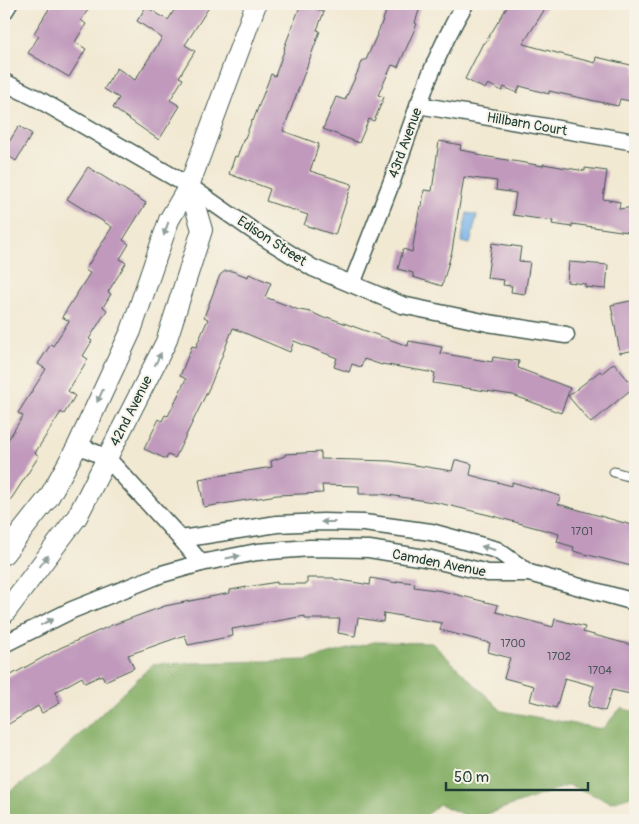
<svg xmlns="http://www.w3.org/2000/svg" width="639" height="824" viewBox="0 0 639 824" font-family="Pangolin,sans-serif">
<rect width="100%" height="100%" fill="#f7f3e8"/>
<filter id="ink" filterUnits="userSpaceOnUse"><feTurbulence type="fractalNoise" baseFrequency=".02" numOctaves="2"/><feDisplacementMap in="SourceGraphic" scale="10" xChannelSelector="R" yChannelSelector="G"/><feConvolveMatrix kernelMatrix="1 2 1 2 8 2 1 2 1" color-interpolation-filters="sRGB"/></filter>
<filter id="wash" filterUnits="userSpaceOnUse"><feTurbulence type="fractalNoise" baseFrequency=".0096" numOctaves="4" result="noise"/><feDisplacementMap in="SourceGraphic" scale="20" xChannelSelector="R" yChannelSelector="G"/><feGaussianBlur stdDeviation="1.12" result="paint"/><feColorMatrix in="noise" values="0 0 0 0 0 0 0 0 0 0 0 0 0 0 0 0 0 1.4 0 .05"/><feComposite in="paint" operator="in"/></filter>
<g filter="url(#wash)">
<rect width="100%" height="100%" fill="#f2e9d3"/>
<path fill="#85af66" stroke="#52764d" d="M374,642L432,643L502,711L602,729L621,708L635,712V795L611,802L569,785L473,819L439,804L421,820H4V796L48,765L153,664L307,660Z"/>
<path fill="#77b2e8" stroke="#4b788e" d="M467,213L477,215L470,244L461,242Z"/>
<g id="blocks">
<g fill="#c099bc">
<path d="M52,4H92L81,20L86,24L75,42L86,49L69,77L28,53L39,36L34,33Z"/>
<path d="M178,4H211L185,45L195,51L179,77L183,79L170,100L180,106L159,140L113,108L119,98L104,89L117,68L135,80L162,38L137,21L146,7L168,20Z"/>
<path d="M301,4L324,12L317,30L320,31L283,131L319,144L310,171L352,184L335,235L304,225L308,215L266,201L270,189L229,174L235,156L237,157L244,138H245L252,120L253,121L271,74L275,76L285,48H284Z"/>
<path d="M389,4H421L415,23L417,24L398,67L392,65L378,95L384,97L374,121L369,119L359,143L323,129L336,97L345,100L363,60H366L379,30Z"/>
<path d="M509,4H548L523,44L595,63L596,57L635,66V102L620,99L618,106L549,91V94L520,86L517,93L504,87L502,91L488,84L485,89L465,79L483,43H485Z"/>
<path d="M19,126L32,134L16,161L4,153V150Z"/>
<path d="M439,141L461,145L460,150L477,153V155L543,166V164L585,171V168L607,171L603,199L620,202L619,209L635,207V233L572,224V227L552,224L553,221L513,215L516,193L496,190L497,181L464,177L452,251L442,286L413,277V273L398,269L403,249L412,252L420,206H422L424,190L432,191Z"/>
<path d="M88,167L146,203L123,240L129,244L120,259L126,263L108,292L111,294L103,307L107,310L89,339L92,341L83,356L88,359L68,391L75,396L64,414L61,412L35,453L39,456L4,510V446L23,416L18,413L46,369L38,364L51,344L53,346L69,321L62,317L90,273L85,270L112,227L67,199Z"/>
<path d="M492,243L521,247L519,261L530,262L525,294L511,292L512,286L503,285L504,280L487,278Z"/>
<path d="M569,262L608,265L606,289L585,287V284L567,282Z"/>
<path d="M225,271H232L248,277L249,274L271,283L265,297L299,310L311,312L326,319L327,317L408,346L409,341L442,347L440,353L492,362L493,357L519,361L518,368L570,388L561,413L513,395L433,383L435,373L382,364V365L364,359L361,367L352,364L349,372L334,367L337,358L294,341L290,352L233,328L211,384L175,458L168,455L166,459L144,449L159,419L162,421L165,415L168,416L186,379L180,376L192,346L196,347L208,319L204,317L220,275Z"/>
<path d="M635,300V350L620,353L611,305Z"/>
<path d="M614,363L634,387L591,423L568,396L600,371L602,373Z"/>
<path d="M321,452V459L390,461L452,471L455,460H458L472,464L470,475L512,486V482L560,496L558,504L635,526V567L573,551L574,547L557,542L559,534L493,516L439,503L382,494H359V486L322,485L323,493L277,495L204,507L199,479L272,467L271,461L285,456V454Z"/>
<path d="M307,578H334V579L370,585L371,578L397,583V581L415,583L414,587L442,591L498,605L496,612L553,627L555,619L585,627L583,632L635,646V695L612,690L605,711L588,706L594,686L565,678L556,708L530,701L534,686L504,678L510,658L488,652L490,643L440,630L442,623L384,613L383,622L358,618L355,636L338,633L340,619H305V616L232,629L233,636L188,645L185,635L128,655L134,668L105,681L102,675L85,683L82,677L55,692L60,703L42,713L38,706L4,727V679L60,648L112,625L165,606L230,593V590L277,582V584H307Z"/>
</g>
</g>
</g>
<g filter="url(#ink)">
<use href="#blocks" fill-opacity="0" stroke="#3f574c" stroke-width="1"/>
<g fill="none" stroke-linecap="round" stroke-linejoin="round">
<g stroke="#3f574c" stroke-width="11">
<path id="service" d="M614,472L635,478"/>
</g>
<g stroke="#3f574c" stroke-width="19">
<g id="minor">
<path d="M4,12L9,4"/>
<path d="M4,82L38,99L189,186L252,230L313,268L402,305L488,323L566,335"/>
<path d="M418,105L635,142"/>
<path d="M352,284C365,250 379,215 392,181C413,121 432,58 465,4"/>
<path d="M78,445L107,458L181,539L201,563"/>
<path d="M181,539L277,524L323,522L364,523L431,532L497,550L529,573"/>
<path d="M4,644L72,610L162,574L201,563L257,552L310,548L369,549L431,559L488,573H529L635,602"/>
</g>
</g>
<g stroke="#3f574c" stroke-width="22">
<g id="tertiary">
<path d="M4,554L49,497L78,445L131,331L169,220L189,186L256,4"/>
<path d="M4,614L77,517L166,342L202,230L189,186"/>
</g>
</g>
<use href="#service" stroke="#fff" stroke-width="9"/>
<use href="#minor" stroke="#fff" stroke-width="16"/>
<use href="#tertiary" stroke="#fff" stroke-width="20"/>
</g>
<defs><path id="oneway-solid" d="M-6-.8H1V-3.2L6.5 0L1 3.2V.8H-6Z" transform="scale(1.25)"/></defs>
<g fill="#8f9e9a">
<use href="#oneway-solid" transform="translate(166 229) rotate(109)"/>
<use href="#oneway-solid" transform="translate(158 359) rotate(-63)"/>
<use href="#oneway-solid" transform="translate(100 396) rotate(115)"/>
<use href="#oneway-solid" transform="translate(328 522) rotate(-180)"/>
<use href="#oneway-solid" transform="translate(488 548) rotate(-165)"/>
<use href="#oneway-solid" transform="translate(233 557) rotate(-11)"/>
<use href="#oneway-solid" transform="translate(44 561) rotate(-53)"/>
<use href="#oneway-solid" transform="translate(47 622) rotate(-26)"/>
</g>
</g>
<g text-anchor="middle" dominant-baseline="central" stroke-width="4" stroke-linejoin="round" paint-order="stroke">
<g font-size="11" fill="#475456">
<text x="582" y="531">1701</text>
<text x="513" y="643">1700</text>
<text x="559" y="656">1702</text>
<text x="600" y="670">1704</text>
</g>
<g font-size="14" fill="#1f3d34" stroke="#f7f3e8">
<text transform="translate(527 124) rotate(10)">Hillbarn Court</text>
<text transform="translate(405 143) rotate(-70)">43rd Avenue</text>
<text transform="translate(272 241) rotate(33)">Edison Street</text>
<text transform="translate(131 411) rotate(-63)">42nd Avenue</text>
<text transform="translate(439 563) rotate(11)">Camden Avenue</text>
</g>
</g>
<rect width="639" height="824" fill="none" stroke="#f7f3e8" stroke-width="20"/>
<path d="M446 782v8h142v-8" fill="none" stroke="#1f3d34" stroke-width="2.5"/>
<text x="454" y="782" font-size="15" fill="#1f3d34" stroke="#f7f3e8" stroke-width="4" paint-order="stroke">50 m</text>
</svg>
